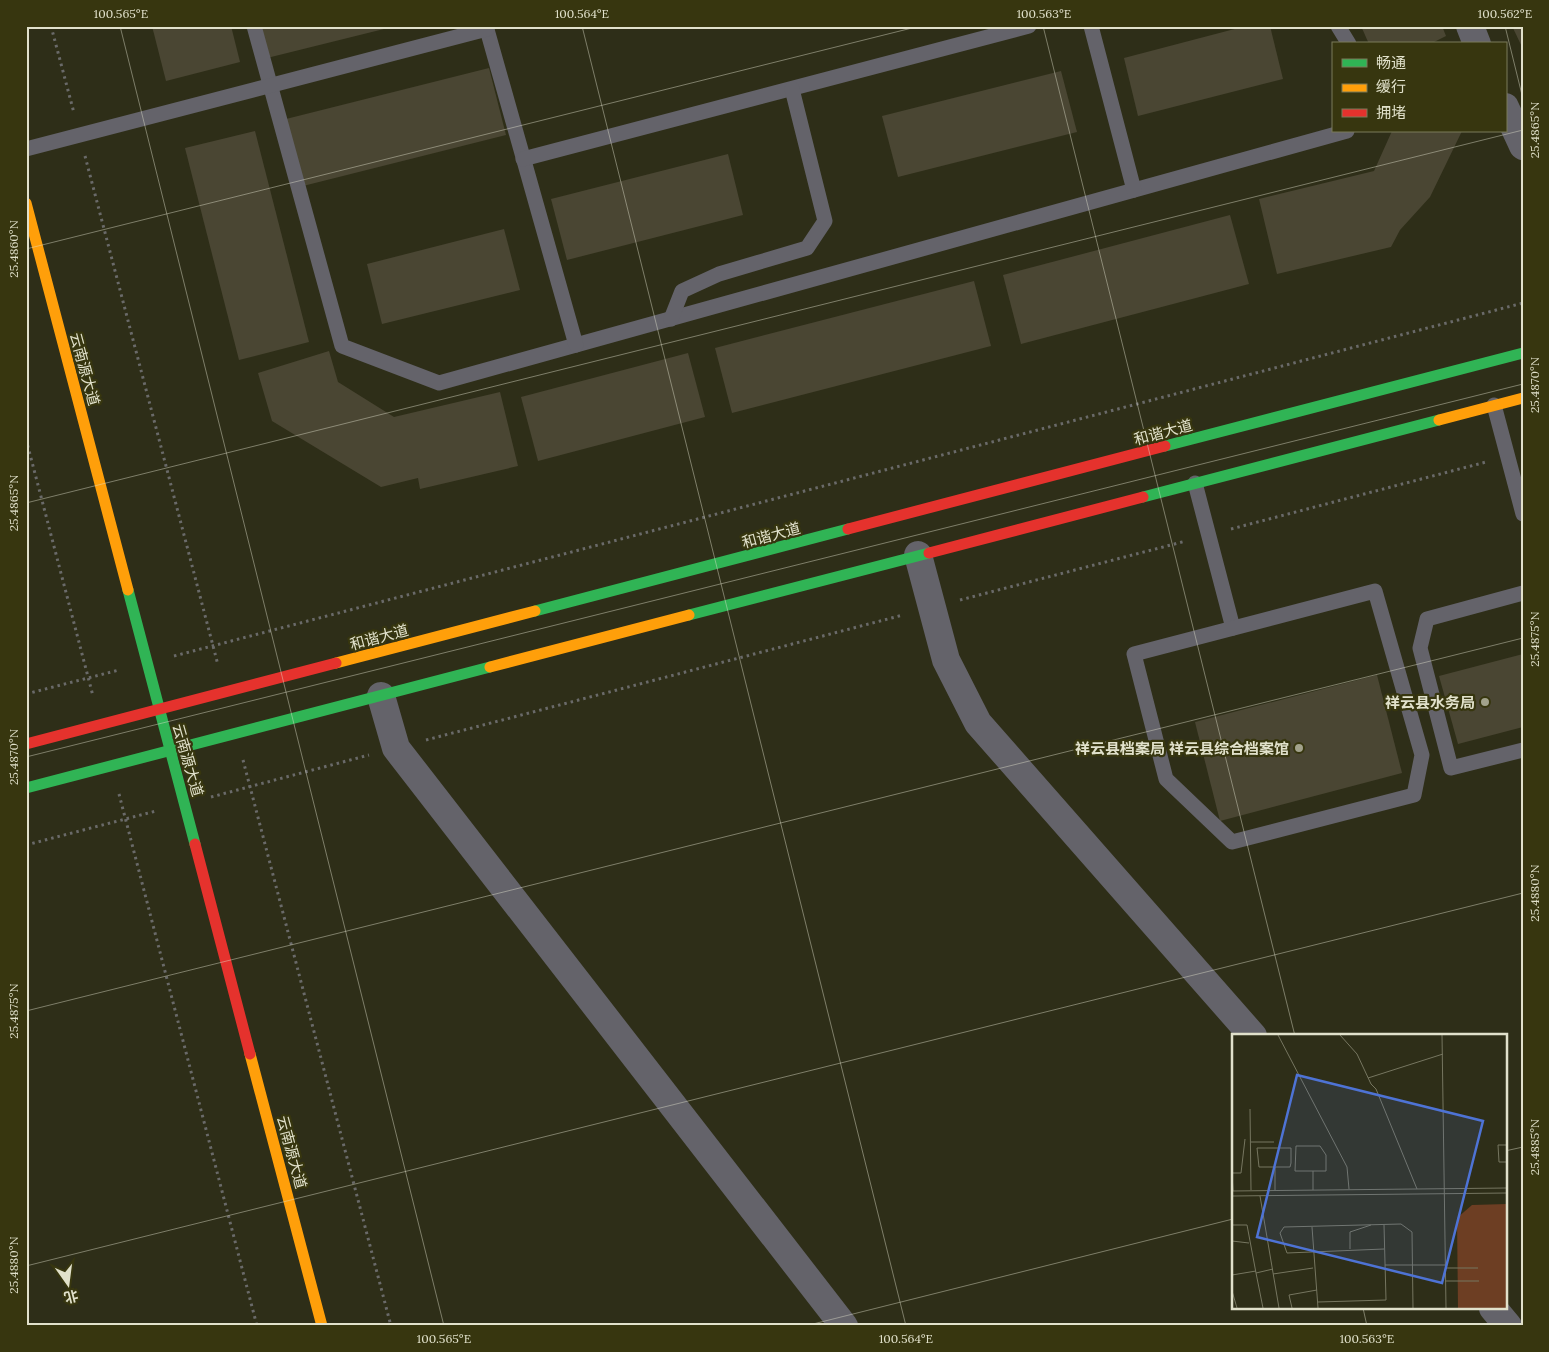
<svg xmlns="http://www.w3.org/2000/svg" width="1549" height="1352" viewBox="0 0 1549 1352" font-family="Lora,'Noto Sans SC',serif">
<rect width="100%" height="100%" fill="#2e2e18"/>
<g fill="#4a4633">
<path d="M152,26H231L240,62L166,81Z"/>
<path d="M259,26H391L392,27L267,58Z"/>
<path d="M1246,26H1270L1283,79L1138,116L1124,58Z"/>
<path d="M1361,26H1442L1446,36L1430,44H1369Z"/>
<path d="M1512,26H1523V49Z"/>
<path d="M489,68L506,135L303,186L286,119Z"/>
<path d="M1061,71L1077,132L898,177L882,116Z"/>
<path d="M255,131L309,342L239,360L185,148Z"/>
<path d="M1392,131H1462L1430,197L1400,230L1391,247L1277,274L1259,199L1374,171Z"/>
<path d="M728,154L743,215L567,260L551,199Z"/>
<path d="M1230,215L1249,284L1021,344L1003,275Z"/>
<path d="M504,229L520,290L382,324L367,264Z"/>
<path d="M974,281L991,346L732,413L715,348Z"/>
<path d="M329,351L338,382L394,417L500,392L518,466L420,489L418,478L381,487L272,421L258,373Z"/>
<path d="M688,353L705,417L538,461L521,397Z"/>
<path d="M1523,654V727L1458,744L1439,676Z"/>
<path d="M1377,675L1402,773L1220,821L1195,722Z"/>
</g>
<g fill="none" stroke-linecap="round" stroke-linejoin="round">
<g stroke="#6a6a69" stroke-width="3" stroke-dasharray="2.5 4" stroke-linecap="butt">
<path d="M51,26L74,113"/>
<path d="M85,156L218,665"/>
<path d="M26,439L93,696"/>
<path d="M1231,529L1486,462"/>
<path d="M960,600L1186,541"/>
<path d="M174,656L1523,303"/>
<path d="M26,694L119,670"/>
<path d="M426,740L903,615"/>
<path d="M243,760L391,1326"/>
<path d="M119,794L257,1326"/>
<path d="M211,797L369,755"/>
<path d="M26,845L156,811"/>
</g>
<g stroke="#64636a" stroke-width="15">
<path d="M254,26L342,346L439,383L1347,131"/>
<path d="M486,26L576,345"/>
<path d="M1091,26L1134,190"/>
<path d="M1338,26L1349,44"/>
<path d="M26,149L487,29"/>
<path d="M523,159L1029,26"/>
<path d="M671,319L682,291L719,274L807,248L825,221L792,89"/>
<path d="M1494,405L1523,514"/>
<path d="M1195,483L1233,628"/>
<path d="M1375,591L1422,755L1414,795L1232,842L1166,779L1134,654Z"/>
<path d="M1523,593L1427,619L1420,648L1451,768L1523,750"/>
</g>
<g stroke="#64636a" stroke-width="28">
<path d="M1470,26L1477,44"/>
<path d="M1505,107L1523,146"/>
<path d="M918,555L946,660L978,723L1253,1036"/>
<path d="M381,696L396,748L844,1326"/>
<path d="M1493,1308L1508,1326"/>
</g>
<g stroke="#30b455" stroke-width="11">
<path d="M1165,446L1523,353"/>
<path d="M1143,497L1439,420"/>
<path d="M128,590L195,844"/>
<path d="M535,611L848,529"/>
<path d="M689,615L929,553"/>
<path d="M26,788L490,667"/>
</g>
<g stroke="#ff9f0a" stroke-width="11">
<path d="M26,203L128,590"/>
<path d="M1439,420L1523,398"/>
<path d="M336,663L535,611"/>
<path d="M490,667L689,615"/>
<path d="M250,1054L322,1326"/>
</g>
<g stroke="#e5322d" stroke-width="11">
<path d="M848,529L1165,446"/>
<path d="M929,553L1143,497"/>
<path d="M26,744L336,663"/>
<path d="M195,844L250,1054"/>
</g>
</g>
<path fill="none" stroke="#e1e1cb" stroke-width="1" stroke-opacity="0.45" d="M120,26L444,1326M582,26L906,1326M1043,26L1295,1036M1505,26L1523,99M26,249L920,26M26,503L1523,130M26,757L1523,384M26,1011L1523,638M1505,1151L1523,1147M26,1266L1523,893M1363,1308L1367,1326M805,1326L1233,1219"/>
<g fill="#a2a28c" stroke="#37360f" stroke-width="2">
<circle cx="1485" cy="702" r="5"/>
<circle cx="1299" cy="748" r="5"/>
</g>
<g text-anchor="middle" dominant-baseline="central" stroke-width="4.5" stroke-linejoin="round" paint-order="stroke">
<g font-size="15" fill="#e1e1cb" stroke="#37360f">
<text transform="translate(85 369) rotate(75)">云南源大道</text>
<text transform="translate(1163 432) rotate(-15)">和谐大道</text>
<text transform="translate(771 535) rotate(-15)">和谐大道</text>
<text transform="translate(379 637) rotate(-15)">和谐大道</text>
<text transform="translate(188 760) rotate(74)">云南源大道</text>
<text transform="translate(292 1152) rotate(75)">云南源大道</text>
</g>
<g font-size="15" font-weight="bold" fill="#e1e1cb" stroke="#37360f" text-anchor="end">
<text x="1475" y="702">祥云县水务局</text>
<text x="1289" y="748">祥云县档案局 祥云县综合档案馆</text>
</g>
</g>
<g transform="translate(1232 1034)">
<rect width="275" height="275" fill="#2e2e18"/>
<path d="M275,170V274H226L225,184L240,171Z" fill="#6d3e23"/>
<path fill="none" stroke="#767660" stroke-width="1" d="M46,1L115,133L117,155M108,1L125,20L139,50L144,55L185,155M210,1L214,274M136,44L211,20M18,75L19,156M19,108H42M275,111H266L267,128H275M64,112H88L94,121V137H63ZM25,114H59V129L58,133H27ZM43,133V156M81,137V156M0,139H9L13,105M0,139L1,157M0,157L275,154M0,162L275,159M28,162L47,274M0,191H15L24,239L41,235M80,193L86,274M0,207L17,209M118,215V198L139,191M152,215L55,219L48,199L52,193L169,190L180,198L181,274M153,231H213M213,234H246M24,239L31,274M41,240L81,234M0,241L24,237M213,247H247M0,257L5,274M86,268L154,266L152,191M60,274L57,261L85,256"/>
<path fill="#4e73d5" fill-opacity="0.15" stroke="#4e73d5" stroke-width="2.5" d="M65,41L251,87L210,249L25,203Z"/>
<rect width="275" height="275" fill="none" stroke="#e1e1cb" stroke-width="2.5"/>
</g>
<rect width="1549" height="1352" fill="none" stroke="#37360f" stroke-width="55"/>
<rect x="1332" y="42" width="175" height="90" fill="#37360f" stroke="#7b7a5a"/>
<rect x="1342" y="59" width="25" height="8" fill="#30b455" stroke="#7b7a5a"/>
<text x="1376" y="68" font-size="15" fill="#e1e1cb">畅通</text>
<rect x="1342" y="84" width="25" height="8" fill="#ff9f0a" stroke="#7b7a5a"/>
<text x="1376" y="92" font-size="15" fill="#e1e1cb">缓行</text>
<rect x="1342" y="109" width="25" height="8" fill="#e5322d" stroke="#7b7a5a"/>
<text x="1376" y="118" font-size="15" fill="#e1e1cb">拥堵</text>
<g transform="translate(68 1284) rotate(166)" stroke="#37360f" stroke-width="4" paint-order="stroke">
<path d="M0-4L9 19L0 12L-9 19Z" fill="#e1e1cb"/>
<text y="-8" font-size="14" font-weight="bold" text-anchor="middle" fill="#e1e1cb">北</text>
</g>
<rect x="28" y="28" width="1494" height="1296" fill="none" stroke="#e1e1cb" stroke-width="2"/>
<g font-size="12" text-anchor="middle" fill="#e1e1cb">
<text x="121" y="18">100.565°E</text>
<text x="582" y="18">100.564°E</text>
<text x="1044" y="18">100.563°E</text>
<text x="1505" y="18">100.562°E</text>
<text transform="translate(1535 130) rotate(-90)" y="4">25.4865°N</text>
<text transform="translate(14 249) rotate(-90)" y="4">25.4860°N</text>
<text transform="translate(1535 385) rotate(-90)" y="4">25.4870°N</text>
<text transform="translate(14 503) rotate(-90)" y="4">25.4865°N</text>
<text transform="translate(1535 639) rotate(-90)" y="4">25.4875°N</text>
<text transform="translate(14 757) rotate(-90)" y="4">25.4870°N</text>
<text transform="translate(1535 893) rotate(-90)" y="4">25.4880°N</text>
<text transform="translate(14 1011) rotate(-90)" y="4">25.4875°N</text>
<text transform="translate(1535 1147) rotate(-90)" y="4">25.4885°N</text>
<text transform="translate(14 1265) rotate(-90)" y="4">25.4880°N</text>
<text x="444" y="1343">100.565°E</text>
<text x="906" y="1343">100.564°E</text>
<text x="1367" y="1343">100.563°E</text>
</g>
</svg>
